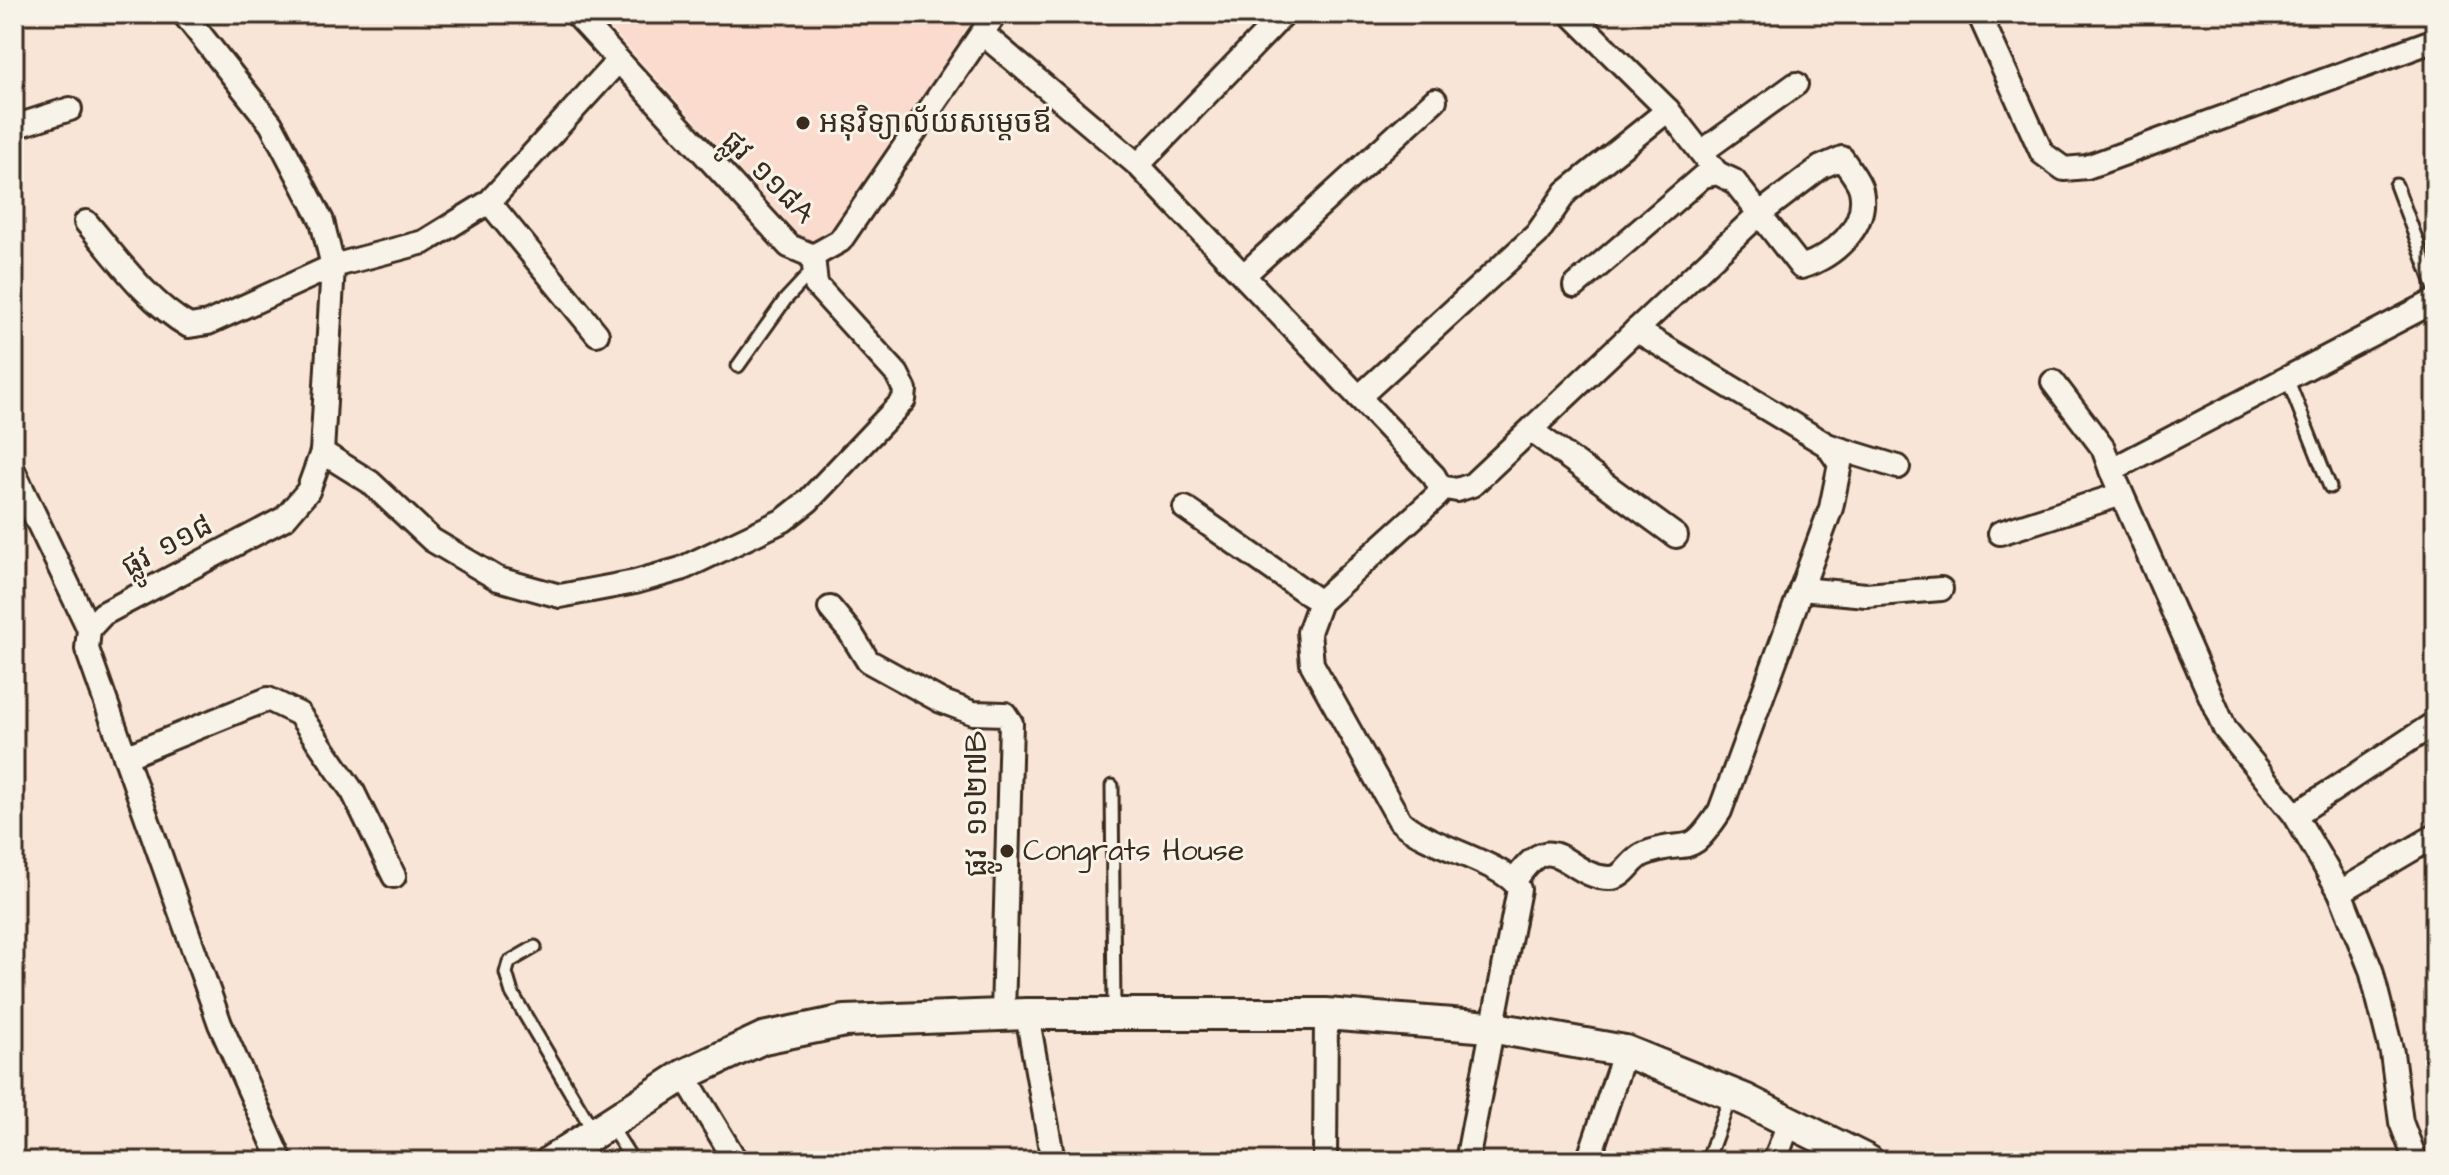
<svg xmlns="http://www.w3.org/2000/svg" width="2449" height="1175" viewBox="0 0 2449 1175" font-family="'Architects Daughter','Noto Sans Khmer',sans-serif">
<rect width="100%" height="100%" fill="#f9e5d8"/>
<filter id="ink" filterUnits="userSpaceOnUse"><feTurbulence type="fractalNoise" baseFrequency=".0125" numOctaves="2"/><feDisplacementMap in="SourceGraphic" scale="16" xChannelSelector="R" yChannelSelector="G"/><feConvolveMatrix kernelMatrix="1 2 1 2 8 2 1 2 1" color-interpolation-filters="sRGB"/></filter>
<g filter="url(#ink)">
<path fill="#fadbcd" d="M599,14H975L840,231L824,242L807,243Z"/>
<g fill="none" stroke-linecap="round" stroke-linejoin="round">
<g stroke="#3b2a1e" stroke-width="17">
<g id="service">
<path d="M2396,185L2435,289"/>
<path d="M738,366L785,300L812,271"/>
<path d="M2287,378L2330,487"/>
<path d="M1112,786L1114,1011"/>
<path d="M535,947L509,962L506,973L512,993L594,1132"/>
<path d="M610,1125L633,1161"/>
<path d="M1707,1161L1731,1095"/>
</g>
</g>
<g stroke="#3b2a1e" stroke-width="28">
<g id="minor">
<path d="M184,14L271,124L322,221L333,266L322,452L308,491L285,518L103,614L89,629L87,649L220,1024L281,1161"/>
<path d="M576,14L789,246L813,256L840,241L995,14"/>
<path d="M1571,14L1668,110L1717,173"/>
<path d="M1979,14L2042,153L2064,169L2087,167L2435,40"/>
<path d="M983,34L1138,165L1434,476L1440,487"/>
<path d="M14,127L70,109"/>
<path d="M1703,151L1796,84"/>
<path d="M1138,165L1284,14"/>
<path d="M489,202L597,334"/>
<path d="M86,222C117,258 147,302 189,326L208,323L333,266L424,242L489,202L617,62"/>
<path d="M1244,275L1435,100"/>
<path d="M1636,330L1827,445L1898,467"/>
<path d="M2053,382L2103,448L2111,470"/>
<path d="M1359,397L1537,234L1566,192L1668,110"/>
<path d="M1532,431L1676,536"/>
<path d="M322,452L370,482L432,540L498,579L560,596L635,582L681,569L784,520L808,501L904,400L905,390L897,374L816,285L813,256"/>
<path d="M14,472L89,629"/>
<path d="M1440,487L1457,490L1472,485L1758,215L1821,167L1842,158C1848,168 1859,180 1861,190C1869,227 1833,257 1801,267L1734,181L1717,173L1703,176L1575,286"/>
<path d="M1440,487L1437,496L1320,602L1309,632L1312,664L1400,821C1427,847 1507,863 1519,889L1467,1161"/>
<path d="M1185,508L1320,602"/>
<path d="M2000,533L2119,495"/>
<path d="M1801,589L1866,595L1941,589"/>
<path d="M830,608L850,632L868,661L941,701L973,713L1005,714L1011,723L1003,1014"/>
<path d="M125,757L268,699L299,714L353,792L394,876"/>
<path d="M2295,815L2435,723"/>
<path d="M1515,881C1554,821 1566,878 1610,878C1625,878 1630,860 1644,854C1690,836 1686,863 1720,811L1831,508L1840,464L1827,445"/>
<path d="M2340,892L2435,836"/>
<path d="M1027,1014L1053,1161"/>
<path d="M684,1075L736,1161"/>
<path d="M1325,1161L1326,1014"/>
<path d="M1588,1161L1625,1051"/>
<path d="M1775,1161L1789,1122"/>
<path d="M2416,1161L2401,1122L2392,1053L2371,970L2340,892L2295,815L2225,729L2111,470L2435,301"/>
</g>
</g>
<g stroke="#3b2a1e" stroke-width="36">
<path id="secondary" d="M551,1161L684,1075L763,1038L845,1021L1027,1014H1326L1490,1027L1625,1051L1746,1100L1868,1161"/>
</g>
<use href="#service" stroke="#f7f3e8" stroke-width="11"/>
<use href="#minor" stroke="#f7f3e8" stroke-width="22"/>
<use href="#secondary" stroke="#f7f3e8" stroke-width="30"/>
</g>
</g>
<g fill="#3b2a1e" stroke="#f7f3e8" stroke-width="3">
<circle cx="803" cy="123" r="8"/>
<circle cx="1007" cy="851" r="8"/>
</g>
<g text-anchor="middle" dominant-baseline="central" stroke-width="6" stroke-linejoin="round" paint-order="stroke">
<g font-size="30" fill="#3b2a1e" stroke="#f7f3e8" text-anchor="start">
<text x="819" y="123">អនុវិទ្យាល័យសម្តេចឪ</text>
<text x="1023" y="851">Congrats House</text>
</g>
<g font-size="30" fill="#3b2a1e" stroke="#f7f3e8">
<text transform="translate(768 177) rotate(45)">ផ្លូវ ១១៨A</text>
<text transform="translate(167 546) rotate(-28)">ផ្លូវ ១១៨</text>
<text transform="translate(977 804) rotate(-90)">ផ្លូវ ១១២៧B</text>
</g>
</g>
<rect width="2449" height="1175" fill="none" stroke="#f7f3e8" stroke-width="48"/>
<rect x="24" y="24" width="2401" height="1127" fill="none" stroke="#3b2a1e" stroke-width="3" filter="url(#ink)"/>
</svg>
